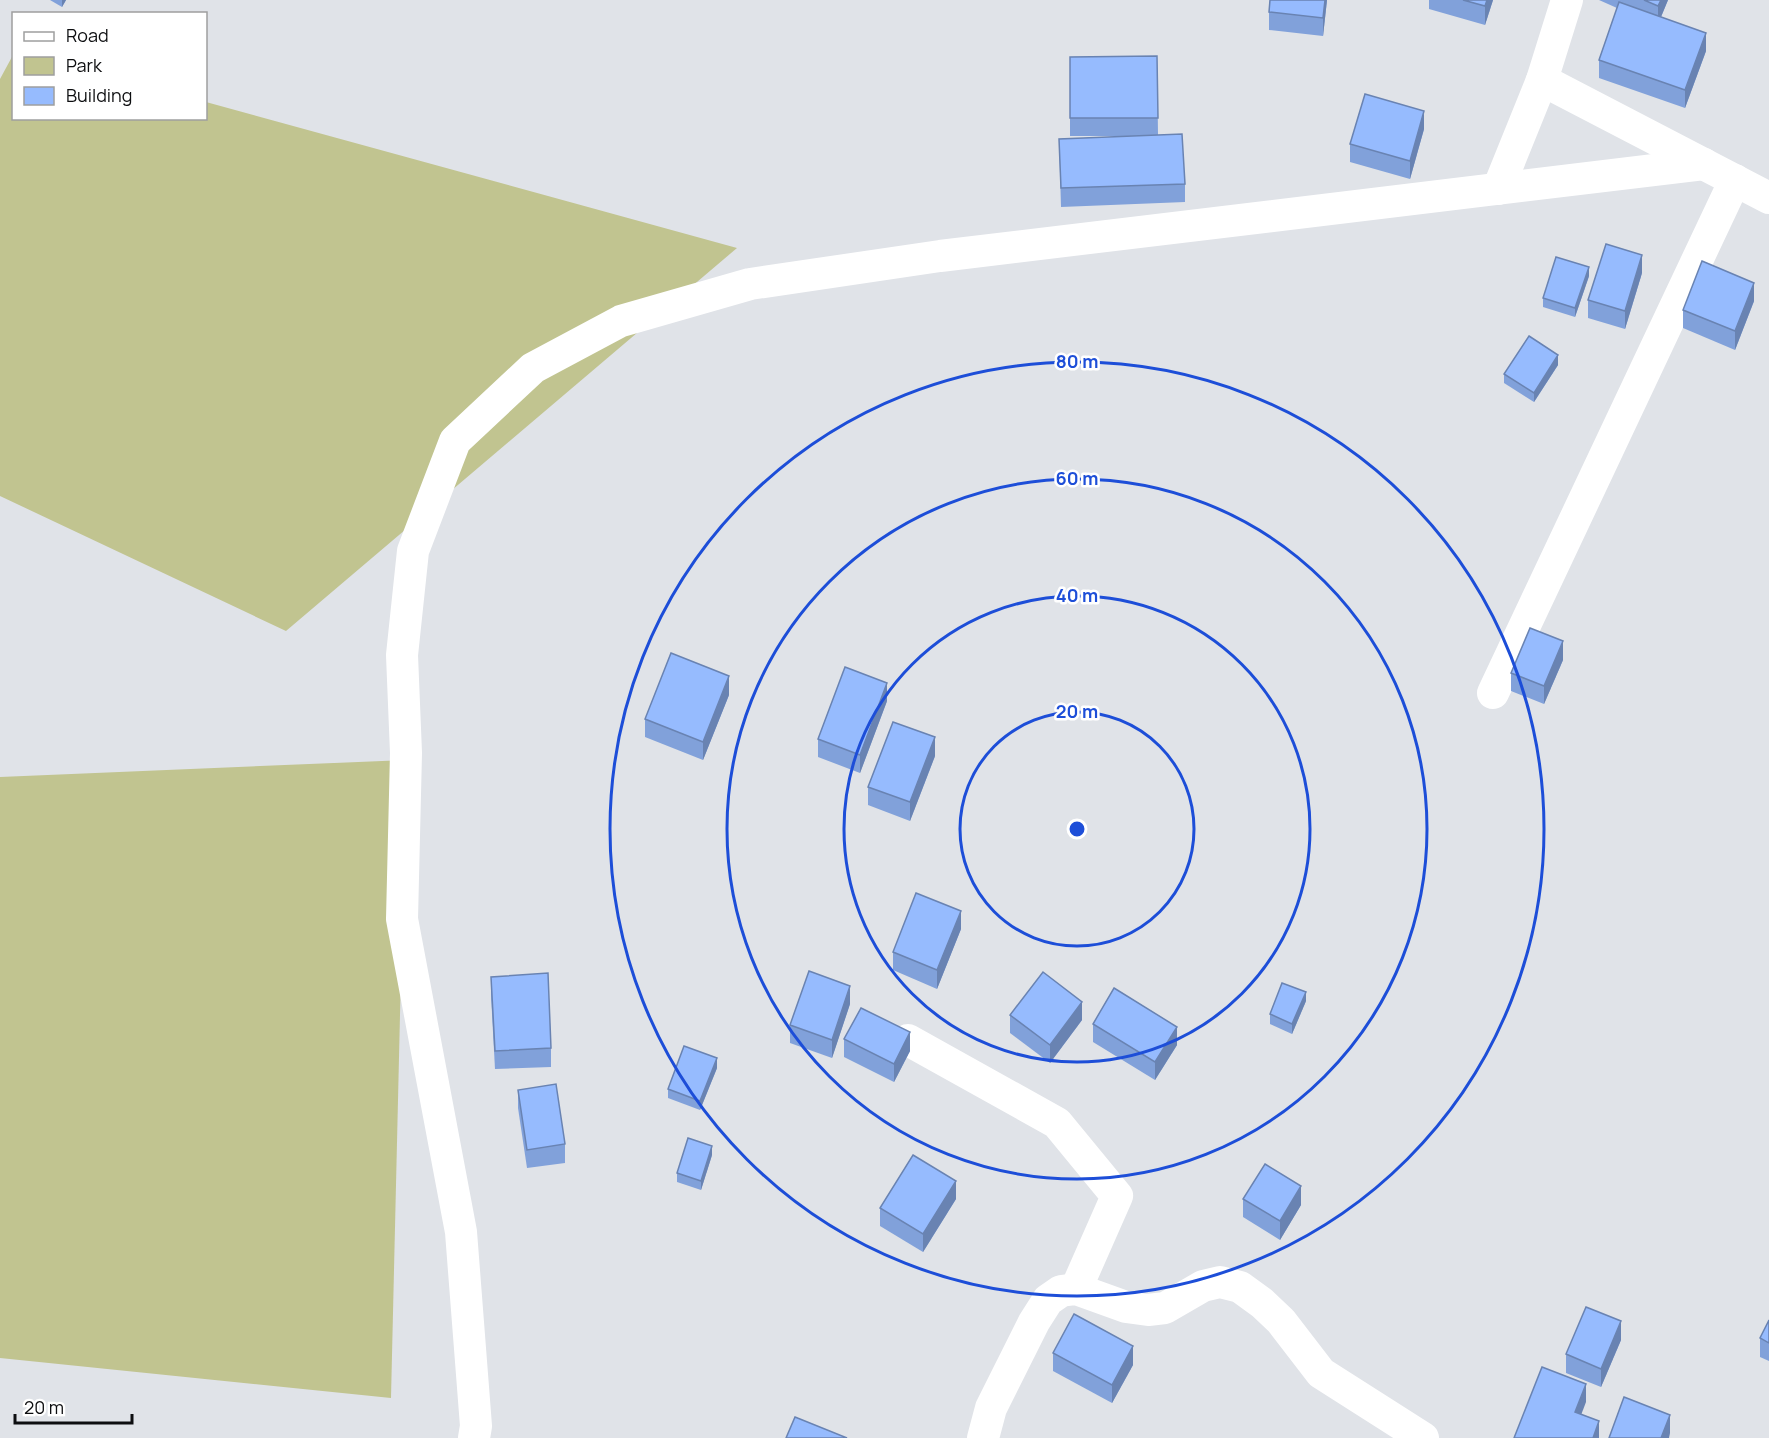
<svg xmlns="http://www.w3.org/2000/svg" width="1769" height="1438" viewBox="0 0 1769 1438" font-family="Manrope,sans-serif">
<rect width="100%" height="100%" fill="#e0e3e8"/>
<g fill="#c1c490">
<path d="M13,55L14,118H206V102L737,248L286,631L0,496V79Z"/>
<path d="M406,760L391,1398L0,1358V777Z"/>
</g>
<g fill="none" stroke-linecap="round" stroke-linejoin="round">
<g stroke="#fff" stroke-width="32">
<path d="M1567,0L1542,80L1769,198"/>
<path d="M1498,189L1542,80"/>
<path d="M1493,693L1735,180"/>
<path d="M908,1040L1057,1123L1117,1196L1076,1289"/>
<path d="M474,1438L476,1426L461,1232L402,919L406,753L402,655L413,551L455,441L533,368L621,321L750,284L940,256L1704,164"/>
<path d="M983,1438L991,1408L1034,1322L1048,1300L1061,1291L1076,1289L1126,1307L1148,1310L1165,1308L1203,1286L1220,1282L1240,1287L1262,1303L1281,1321L1321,1373L1423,1438"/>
</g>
</g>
<g fill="#81a1da">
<path d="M50,0H66L62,7Z"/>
<path d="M1270,0H1327L1323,36L1269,30V12Z"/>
<path d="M1429,0H1493L1485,25L1429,9Z"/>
<path d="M1599,0H1668L1661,17L1706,51L1685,108L1599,78V60L1617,8Z"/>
<path d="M1157,56L1158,135L1185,184V202L1061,207L1059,139L1135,136H1070V57Z"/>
<path d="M1424,129L1410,179L1350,162V144Z"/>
<path d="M1642,273L1625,329L1588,318V300Z"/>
<path d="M1589,276L1575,317L1543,307V298Z"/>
<path d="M1754,301L1735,350L1683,328V310Z"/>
<path d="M1558,365L1534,402L1504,383V374Z"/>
<path d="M1563,660L1544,704L1511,691V673Z"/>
<path d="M729,695L703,760L645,737V719Z"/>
<path d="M887,701L860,773L818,757V739Z"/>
<path d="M935,756L910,821L868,805V787Z"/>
<path d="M961,929L937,989L893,970V952Z"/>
<path d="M491,977L551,1048V1067L495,1069L491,995Z"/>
<path d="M1306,1001L1292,1034L1270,1024V1014Z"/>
<path d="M850,1004L832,1058L790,1043V1025Z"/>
<path d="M1010,1015L1082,1020L1050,1063L1010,1033Z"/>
<path d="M1093,1024L1177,1045L1155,1080L1093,1042Z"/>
<path d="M844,1039L910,1051L894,1082L844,1057Z"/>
<path d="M717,1068L700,1110L668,1098V1089Z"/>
<path d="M518,1090L565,1144V1163L527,1168L518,1108Z"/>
<path d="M712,1155L701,1190L677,1182V1173Z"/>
<path d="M956,1199L923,1252L880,1226V1208Z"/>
<path d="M1243,1199L1301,1205L1280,1240L1243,1217Z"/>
<path d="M1769,1320V1361L1760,1357V1338Z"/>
<path d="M1621,1340L1601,1387L1566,1373V1354Z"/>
<path d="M1053,1353L1133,1365L1112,1403L1053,1371Z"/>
</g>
<g fill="#6983b2">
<path d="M62,0H66L62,7Z"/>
<path d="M1325,0H1327L1323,36V18Z"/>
<path d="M1487,0H1493L1485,25V6Z"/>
<path d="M1661,0H1668L1658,24V6Z"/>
<path d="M1706,33V51L1685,108V90Z"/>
<path d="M1424,111V129L1410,179V161Z"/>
<path d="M1642,255V273L1625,329V311Z"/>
<path d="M1589,267V276L1575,317V308Z"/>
<path d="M1754,283V301L1735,350V331Z"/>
<path d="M1558,355V365L1534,402V393Z"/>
<path d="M1563,641V660L1544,704V686Z"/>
<path d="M729,676V695L703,760V742Z"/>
<path d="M887,683V701L860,773V755Z"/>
<path d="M935,737V756L910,821V802Z"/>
<path d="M961,911V929L937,989V970Z"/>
<path d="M850,986V1004L832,1058V1040Z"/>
<path d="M1306,992V1001L1292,1034V1024Z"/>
<path d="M1082,1002V1020L1050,1063V1045Z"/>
<path d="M1177,1027V1045L1155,1080V1062Z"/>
<path d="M910,1032V1051L894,1082V1064Z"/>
<path d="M717,1058V1068L700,1110V1101Z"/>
<path d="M712,1146V1155L701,1190V1181Z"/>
<path d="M956,1181V1199L923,1252V1234Z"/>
<path d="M1301,1186V1205L1280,1240V1221Z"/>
<path d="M1621,1321V1340L1601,1387V1369Z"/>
<path d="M1133,1346V1365L1112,1403V1385Z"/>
<path d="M1586,1384V1402L1575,1431V1412Z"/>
<path d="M1670,1415V1433L1669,1438H1661Z"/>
<path d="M1599,1421V1438H1593Z"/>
</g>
<g fill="#96bbfe" stroke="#6983b2" stroke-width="1.5">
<path d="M1270,0H1325L1323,18L1269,12Z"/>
<path d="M1463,0H1487L1485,6Z"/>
<path d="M1644,0H1661L1658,6Z"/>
<path d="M1619,2L1706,33L1685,90L1599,60Z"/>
<path d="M1157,56L1158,118H1070V57Z"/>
<path d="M1365,94L1424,111L1410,161L1350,144Z"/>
<path d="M1182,134L1185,184L1061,188L1059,139Z"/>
<path d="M1606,244L1642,255L1625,311L1588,300Z"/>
<path d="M1556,257L1589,267L1575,308L1543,298Z"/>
<path d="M1702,261L1754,283L1735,331L1683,310Z"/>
<path d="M1529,336L1558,355L1534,393L1504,374Z"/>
<path d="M1530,628L1563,641L1544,686L1511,673Z"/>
<path d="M671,653L729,676L703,742L645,719Z"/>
<path d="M845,667L887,683L860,755L818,739Z"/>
<path d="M893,722L935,737L910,802L868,787Z"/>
<path d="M916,893L961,911L937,970L893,952Z"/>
<path d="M809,971L850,986L832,1040L790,1025Z"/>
<path d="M1043,972L1082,1002L1050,1045L1010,1015Z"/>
<path d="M548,973L551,1048L495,1051L491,977Z"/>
<path d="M1282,983L1306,992L1292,1024L1270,1014Z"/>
<path d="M1114,988L1177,1027L1155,1062L1093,1024Z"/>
<path d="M861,1008L910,1032L894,1064L844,1039Z"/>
<path d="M684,1046L717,1058L700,1101L668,1089Z"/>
<path d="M556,1084L565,1144L527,1150L518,1090Z"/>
<path d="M688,1138L712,1146L701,1181L677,1173Z"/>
<path d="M913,1155L956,1181L923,1234L880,1208Z"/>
<path d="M1265,1164L1301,1186L1280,1221L1243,1199Z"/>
<path d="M1586,1307L1621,1321L1601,1369L1566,1354Z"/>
<path d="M1074,1314L1133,1346L1112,1385L1053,1353Z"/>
<path d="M1769,1320V1343L1760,1338Z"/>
<path d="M1542,1367L1586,1384L1575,1412L1599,1421L1593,1438H1514Z"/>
<path d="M1624,1397L1670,1415L1661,1438H1609Z"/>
<path d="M795,1417L847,1438H786Z"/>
</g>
<g fill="none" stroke="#1d4ed8" stroke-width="3">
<circle cx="1077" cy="829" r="117"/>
<circle cx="1077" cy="829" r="233"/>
<circle cx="1077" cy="829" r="350"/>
<circle cx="1077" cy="829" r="467"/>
</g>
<circle cx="1077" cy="829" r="9" fill="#1d4ed8" stroke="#fff" stroke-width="3"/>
<g font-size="18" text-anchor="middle" font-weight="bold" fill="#1d4ed8" stroke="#fff" stroke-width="5" stroke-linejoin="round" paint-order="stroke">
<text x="1077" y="368">80 m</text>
<text x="1077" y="485">60 m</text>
<text x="1077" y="602">40 m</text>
<text x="1077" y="718">20 m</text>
</g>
<rect x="12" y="12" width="195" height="108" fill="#ffffff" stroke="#9e9f9f" stroke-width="1.5"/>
<rect x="24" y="32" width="30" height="9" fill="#ffffff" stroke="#9e9f9f" stroke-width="1.5"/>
<text x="66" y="42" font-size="18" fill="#0d0e10">Road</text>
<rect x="24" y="57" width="30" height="18" fill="#c1c490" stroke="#9e9f9f" stroke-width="1.5"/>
<text x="66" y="72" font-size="18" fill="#0d0e10">Park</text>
<rect x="24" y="87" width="30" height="18" fill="#96bbfe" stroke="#9e9f9f" stroke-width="1.5"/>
<text x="66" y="102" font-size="18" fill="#0d0e10">Building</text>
<path d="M15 1414v9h117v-9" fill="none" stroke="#0d0e10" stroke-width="3"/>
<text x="24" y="1414" font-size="18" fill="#0d0e10" stroke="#ffffff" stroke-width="4.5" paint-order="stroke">20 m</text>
</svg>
